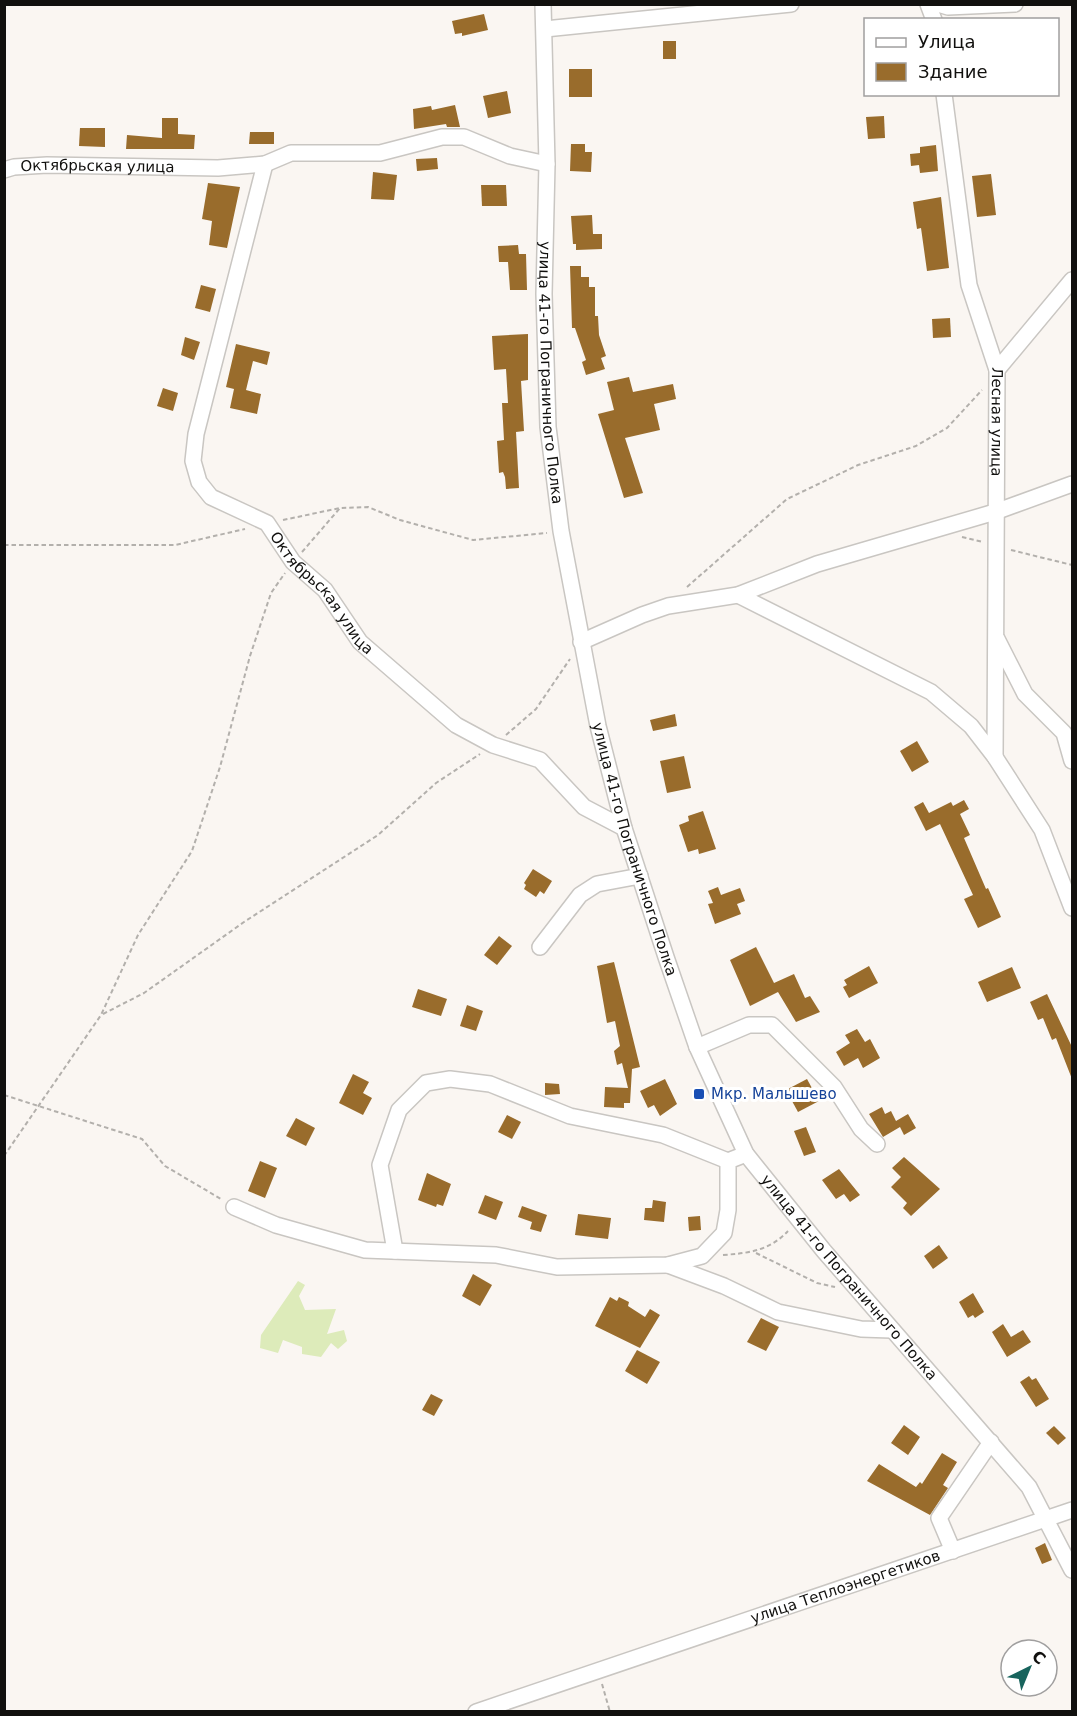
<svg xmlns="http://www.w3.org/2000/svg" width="1077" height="1716" viewBox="0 0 1077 1716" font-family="'DejaVu Sans',sans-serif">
<rect width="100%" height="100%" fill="#faf6f2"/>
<path fill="#ddebba" d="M298,1281L305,1285L299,1296L305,1310L336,1309L327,1334L344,1330L347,1341L338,1349L331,1343L321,1357L302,1354V1347L283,1340L278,1353L260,1348L261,1335Z"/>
<g fill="#996c2c">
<path d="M484,14L488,30L462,36V33L455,34L452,21Z"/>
<rect x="663" y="41" width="13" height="18"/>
<rect x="569" y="69" width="23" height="28"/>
<path d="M507,91L511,113L488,118L483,96Z"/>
<path d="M455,105L460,127H447L446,124L414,129L413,109L431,106L432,110Z"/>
<path d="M884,116L885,138L868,139L866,117Z"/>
<path d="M162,118H178V134L195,135L194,149H126L127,135L162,138Z"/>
<path d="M80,128H105V147L79,146Z"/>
<path d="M250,132H274V144H249Z"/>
<path d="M571,144H585V152H592L591,172L570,171Z"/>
<path d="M936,145L938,171L920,173L919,165L911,166L910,154L920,153V147Z"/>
<path d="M437,158L438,169L417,171L416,159Z"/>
<path d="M373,172L397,175L394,200L371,199Z"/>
<path d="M991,174L996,215L977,217L972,176Z"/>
<path d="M208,183L240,187L227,248L209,245L212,221L202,219Z"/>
<path d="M481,185H506L507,206H482Z"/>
<path d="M941,197L949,268L927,271L921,228L917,229L913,202Z"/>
<path d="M592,215L593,234H602V249L576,250V244H573L571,216Z"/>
<path d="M518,245L519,254H526L527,290H510L508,262H499L498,246Z"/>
<path d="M570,266H581V277H589V287H595V316H598L599,335L606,356L601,358L605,369L586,375L582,362L586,360L575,328H572Z"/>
<path d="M201,285L216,289L210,312L195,308Z"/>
<path d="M950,318L951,337L933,338L932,319Z"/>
<path d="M528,334V380L521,381L524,431L516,432L519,488L506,489L505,477L503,472L499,473L497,441L504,440L502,403H508L506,369L494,370L492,336Z"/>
<path d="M185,337L200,342L194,360L181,355Z"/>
<path d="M236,344L270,352L267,365L253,361L246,390L261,394L257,414L230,408L234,389L226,387Z"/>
<path d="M629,377L633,392L673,384L676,399L654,404L660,430L625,438L643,493L624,498L598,414L614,410L607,382Z"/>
<path d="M163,388L178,393L173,411L157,406Z"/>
<path d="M675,714L677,726L653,731L650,720Z"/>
<path d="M917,741L929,762L912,772L900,751Z"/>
<path d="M684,756L691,788L667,793L660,761Z"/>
<path d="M964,800L969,809L960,814L970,835L964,838L986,889L988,888L1001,917L978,928L964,899L973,895L940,824L926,831L914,807L923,802L929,813L951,802L953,806Z"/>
<path d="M703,811L716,849L699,854L698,849L688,852L679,825L689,821L688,816Z"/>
<path d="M533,869L552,881L544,894L540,891L536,897L524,889L526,885L524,883Z"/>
<path d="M718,887L721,895L740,888L745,901L737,904L741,914L715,924L708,904L713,903L708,891Z"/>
<path d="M499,936L512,946L497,965L484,955Z"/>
<path d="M756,947L774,983L794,974L805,998L810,996L820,1012L796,1022L778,992L750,1006L730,960Z"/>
<path d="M614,962L640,1067L632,1069L630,1103H624V1108L604,1107L605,1087L628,1088L622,1063L617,1065L614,1051L620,1046L615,1021L607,1023L597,966Z"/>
<path d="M869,966L878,983L849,998L843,987L847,985L844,980Z"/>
<path d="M1012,967L1021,988L987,1002L978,982Z"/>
<path d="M418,989L447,999L441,1016L412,1007Z"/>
<path d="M1047,994L1072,1047V1079L1056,1038L1052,1040L1043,1018L1038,1020L1030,1002Z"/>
<path d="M467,1005L483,1011L476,1031L460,1026Z"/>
<path d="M857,1029L865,1042L870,1039L880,1058L863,1068L858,1058L844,1066L836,1052L850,1043L845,1035Z"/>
<path d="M353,1074L369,1082L363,1093L372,1098L363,1115L339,1103Z"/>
<path d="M665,1079L677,1104L660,1116L654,1105L648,1108L640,1091Z"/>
<path d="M807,1079L819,1101L798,1112L786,1090Z"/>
<path d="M545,1083L559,1084L560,1094L545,1095Z"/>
<path d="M882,1107L885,1114L891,1111L896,1121L908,1114L916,1128L904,1135L900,1127L883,1137L869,1114Z"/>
<path d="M507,1115L521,1122L512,1139L498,1132Z"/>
<path d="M296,1118L315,1128L306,1146L286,1136Z"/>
<path d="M806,1127L816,1152L804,1156L794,1131Z"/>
<path d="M904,1157L940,1189L911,1216L903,1208L907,1203L891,1187L901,1177L892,1168Z"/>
<path d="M260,1161L277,1168L265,1198L248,1191Z"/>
<path d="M839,1169L860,1195L850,1202L844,1194L836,1199L822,1180Z"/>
<path d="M427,1173L451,1184L443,1206L437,1204L436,1207L418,1200Z"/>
<path d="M485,1195L503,1202L496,1220L478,1213Z"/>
<path d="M653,1200L666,1202L664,1222L644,1220L645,1208H652Z"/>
<path d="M522,1206L547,1215L541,1232L530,1229L532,1222L518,1217Z"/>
<path d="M578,1214L611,1218L608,1239L575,1235Z"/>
<path d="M700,1216L701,1230L689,1231L688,1217Z"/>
<path d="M939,1245L948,1258L933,1269L924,1256Z"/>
<path d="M473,1274L492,1285L480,1306L462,1296Z"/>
<path d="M973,1293L984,1312L975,1318L973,1315L968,1318L959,1302Z"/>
<path d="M610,1297L617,1301L619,1297L629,1302L628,1306L645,1317L650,1309L660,1315L640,1348L595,1326Z"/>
<path d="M761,1318L779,1327L766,1351L747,1342Z"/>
<path d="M1003,1324L1011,1337L1023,1330L1031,1342L1007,1357L992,1332Z"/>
<path d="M637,1350L660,1362L647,1384L625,1371Z"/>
<path d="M1029,1376L1032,1380L1036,1378L1049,1399L1036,1407L1020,1382Z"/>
<path d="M431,1394L443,1400L434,1416L422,1410Z"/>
<path d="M904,1425L920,1437L908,1455L891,1443Z"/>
<path d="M1054,1426L1066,1438L1058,1445L1046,1433Z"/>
<path d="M942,1453L957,1462L943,1485L948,1488L930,1515L867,1481L879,1464L916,1487L920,1482L922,1484Z"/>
<path d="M1045,1543L1052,1560L1042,1564L1035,1548Z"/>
</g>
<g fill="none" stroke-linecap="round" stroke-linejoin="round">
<g stroke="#c9c6c2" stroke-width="18">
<g id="minor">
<path id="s1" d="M543,4L547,164L544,294L548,427L561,531L598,726L624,828L666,957L697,1047L746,1154L824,1251L1029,1487L1072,1570"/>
<path d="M928,4L934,20"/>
<path d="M938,4L948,7L1015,4"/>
<path d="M545,29L791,4"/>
<path id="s2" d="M944,94L969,285L997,370L995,757"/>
<path id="s3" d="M265,164L196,434L193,461L199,482L211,497L267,523L293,562L325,590L360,642L456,725L493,745L540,760L584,807L624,828"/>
<path id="s4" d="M4,170L14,167L47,165L218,168L265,164L291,153H380L442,137H464L510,156L547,164"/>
<path d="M997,370L1072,280"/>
<path d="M738,595L931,692L971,726L995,757L1042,830L1072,908"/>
<path d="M997,639L1025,694L1064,733L1072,761"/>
<path d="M581,642L642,615L668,606L738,595L817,564L995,512L1072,484"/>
<path d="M540,947L580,895L597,884L640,876"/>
<path d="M697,1047L749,1025H772L834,1087L861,1129L877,1144"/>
<path d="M234,1207L276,1225L365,1250L496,1255L557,1267L668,1265L702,1256L724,1233L728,1210V1161L746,1154"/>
<path d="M395,1251L380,1165L399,1110L426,1083L450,1079L490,1084L570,1116L663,1135L728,1161"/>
<path d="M668,1265L724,1286L778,1312L861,1329L891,1330"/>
<path d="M953,1551L939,1518L991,1442"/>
<path id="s5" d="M476,1712L1072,1510"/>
</g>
</g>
<g stroke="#b3b0ac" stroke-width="2" stroke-dasharray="4.5 3" stroke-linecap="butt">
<path d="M283,520L340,508L368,507L400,520L473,540L547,533"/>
<path d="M962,537L983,542"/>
<path d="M4,545H175L245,529"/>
<path d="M1011,550L1072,565"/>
<path d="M302,552L340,508"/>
<path d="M687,587L787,499L858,465L916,446L947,428L982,390"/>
<path d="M506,735L536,709L570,659"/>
<path d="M103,1014L144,993L244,922L378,835L436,783L480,754"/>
<path d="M4,1095L142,1139L165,1166L221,1199"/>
<path d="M4,1156L101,1015L138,935L192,851L220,767L250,656L271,593L285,573"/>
<path d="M756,1253L817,1283L835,1287"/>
<path d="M723,1255C749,1253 769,1251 788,1231"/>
<path d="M602,1684L610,1712"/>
</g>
<use href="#minor" stroke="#fff" stroke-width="15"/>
</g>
<rect fill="#1a4fb4" stroke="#fff" stroke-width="2" x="693" y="1088" width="12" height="12" rx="3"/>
<g text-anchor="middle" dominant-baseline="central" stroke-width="6" stroke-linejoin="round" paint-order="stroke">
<g font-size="15" fill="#11100e" stroke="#fff">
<text stroke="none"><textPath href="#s4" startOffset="94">Октябрьская улица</textPath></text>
<text stroke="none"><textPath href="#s1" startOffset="369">улица 41-го Пограничного Полка</textPath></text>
<text stroke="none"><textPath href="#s2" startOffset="334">Лесная улица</textPath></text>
<text stroke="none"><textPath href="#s3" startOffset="498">Октябрьская улица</textPath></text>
<text stroke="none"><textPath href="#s1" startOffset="855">улица 41-го Пограничного Полка</textPath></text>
<text stroke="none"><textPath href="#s1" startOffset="1341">улица 41-го Пограничного Полка</textPath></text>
<text stroke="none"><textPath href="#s5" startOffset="390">улица Теплоэнергетиков</textPath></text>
</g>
<g font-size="15" fill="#164399" stroke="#fff" text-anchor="start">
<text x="711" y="1094">Мкр. Малышево</text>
</g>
</g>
<rect width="1077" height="1716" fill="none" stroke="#11100e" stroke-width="12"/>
<rect x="864" y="18" width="195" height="78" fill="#ffffff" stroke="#a09f9f" stroke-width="1.5"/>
<rect x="876" y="38" width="30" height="9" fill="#ffffff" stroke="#a09f9f" stroke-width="1.5"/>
<text x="918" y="48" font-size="18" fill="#11100e">Улица</text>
<rect x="876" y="63" width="30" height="18" fill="#996c2c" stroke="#a09f9f" stroke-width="1.5"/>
<text x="918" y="78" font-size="18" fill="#11100e">Здание</text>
<g transform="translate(1029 1668) rotate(43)"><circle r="28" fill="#ffffff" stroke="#a09f9f" stroke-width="1.5"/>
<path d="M0-4.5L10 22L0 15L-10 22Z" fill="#18645d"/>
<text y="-9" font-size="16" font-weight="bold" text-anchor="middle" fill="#11100e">С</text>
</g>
</svg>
